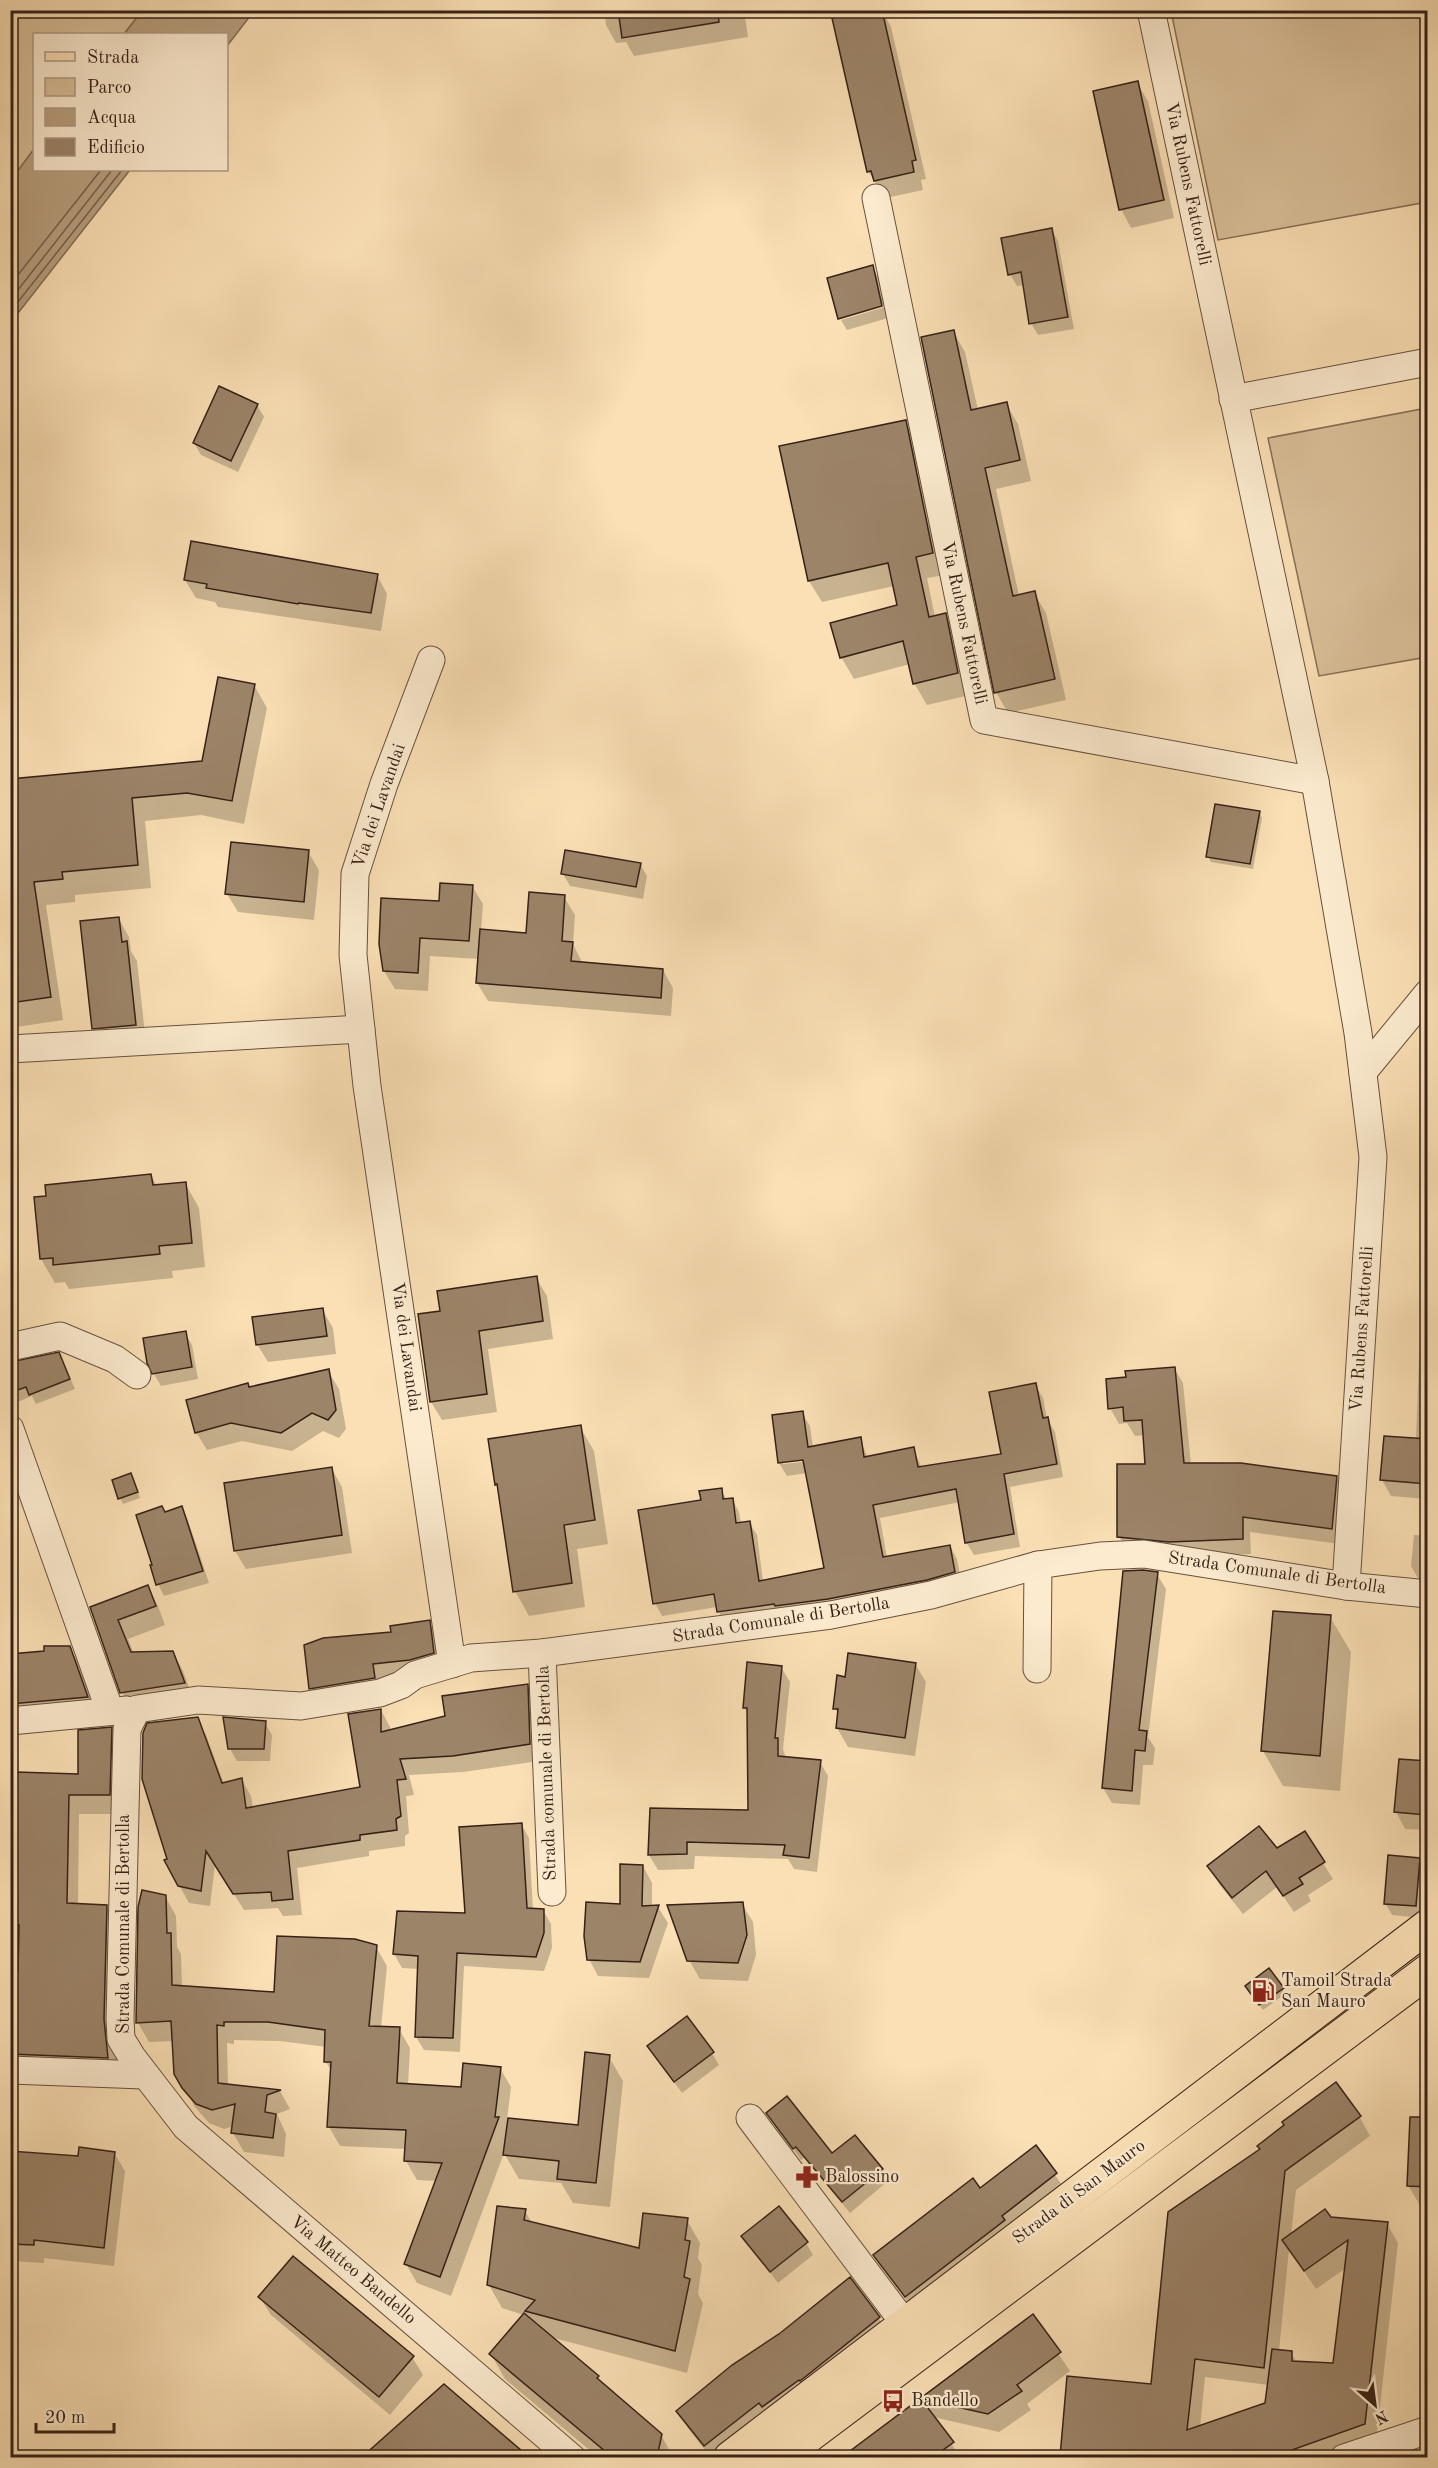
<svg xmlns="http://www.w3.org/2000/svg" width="1438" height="2468" viewBox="0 0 1438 2468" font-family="'Old Standard TT',serif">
<rect width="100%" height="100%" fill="#fbe0b5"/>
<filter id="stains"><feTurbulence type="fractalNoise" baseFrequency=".00333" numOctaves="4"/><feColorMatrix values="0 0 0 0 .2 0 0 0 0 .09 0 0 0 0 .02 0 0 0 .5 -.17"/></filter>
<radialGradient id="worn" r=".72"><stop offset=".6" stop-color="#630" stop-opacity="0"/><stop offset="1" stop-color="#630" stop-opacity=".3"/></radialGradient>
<g fill="#dac09a" stroke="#887058" stroke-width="1.5">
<path d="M11,11H142L124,34H34V149L11,180Z"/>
<path d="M1171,11H1427V202L1218,240Z"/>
<path d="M1427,408V657L1319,676L1268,438Z"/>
</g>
<g fill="#b89f7f" stroke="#846d55" stroke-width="1.5">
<path d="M142,11V10L254,11L227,46L226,34H124Z"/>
<path d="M34,149V170H130L11,322V180Z"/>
</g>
<g fill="#0003" fill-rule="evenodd">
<path d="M604,10H744L748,37L634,56L626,42L616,43L606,25Z"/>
<path d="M882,10L891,27L926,179L921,180L923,190L886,198L868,171Z"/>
<path d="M1137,83L1148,101L1174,218L1131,228L1121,209Z"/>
<path d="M1051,229L1058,241L1074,329L1038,335L1031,323L1024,285L1017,286L1010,274Z"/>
<path d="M872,267L879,279L885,304L841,317V320L829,279Z"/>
<path d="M885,307L888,318L847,330L841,320Z"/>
<path d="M953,331L965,352L978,410L1006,404L1018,424L1031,481L996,489L1019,596L1034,593L1046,613L1066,700L1008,713L996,692Z"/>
<path d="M257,405L264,417L238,472L201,455L194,443Z"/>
<path d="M905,422L918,444L945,575L927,578L935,617L945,614L958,636L970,695L927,705L914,683L910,664L854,679L841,657L899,606L894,586L822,602L809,581Z"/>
<path d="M377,575L387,594L381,631L218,607L215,602L196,598L185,580Z"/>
<path d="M254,685L267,708L244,824L201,815L145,821L151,888L75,895V902L46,905L63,1020L10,1028V780L203,762Z"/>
<path d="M1259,812L1262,818L1253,869L1211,862L1208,856Z"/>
<path d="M308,852L319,870L314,920L238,912L227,894Z"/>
<path d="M640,864L647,876L643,899L570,886L563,874Z"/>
<path d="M472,886L483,904L481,931L527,935L564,897L575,915L573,944L583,964L663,970L673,988L671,1016L488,1001L477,983L479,959L430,956L428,991L395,989L384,971L441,902Z"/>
<path d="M119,919L129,937L131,951L137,961L146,1043L104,1046L93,1028Z"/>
<path d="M151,1176L157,1186L185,1183L199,1208L205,1267L172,1271L173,1278L69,1289L65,1282L55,1283L41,1259Z"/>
<path d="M536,1278L547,1296L553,1339L488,1349L497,1412L442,1420L431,1402L441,1312Z"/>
<path d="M322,1309L333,1328L336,1354L268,1362L257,1344Z"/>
<path d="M1420,1332L1428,1333V1499L1391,1496L1382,1480L1416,1440Z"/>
<path d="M185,1333L192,1345L198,1379L161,1386L154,1374Z"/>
<path d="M10,1363L64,1364L75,1389L36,1404L32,1396L15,1403L10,1396Z"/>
<path d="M1174,1368L1183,1383L1191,1465L1336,1477L1345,1493L1340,1544L1250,1532L1251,1554L1179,1557L1128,1552L1119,1536L1147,1465L1145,1435L1135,1436L1127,1423L1119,1424L1110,1408Z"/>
<path d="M328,1371L339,1389L346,1429L339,1438L323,1431L292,1451L242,1441L207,1450L196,1432L249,1388Z"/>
<path d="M1035,1385L1043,1398L1047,1419L1055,1432L1063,1477L1010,1487L1020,1547L974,1555L966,1542L960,1502L880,1518L887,1558L950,1546L957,1559L962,1585L725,1625L717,1607L662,1616L655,1603L721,1490L727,1500L732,1499L739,1512L741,1523L749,1522L757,1535L763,1581L825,1569L807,1473L787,1476L779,1463L802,1413L810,1426L813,1448L860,1439L868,1458L913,1449L922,1468L1002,1455ZM811,1458V1461L783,1464V1461Z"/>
<path d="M580,1427L594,1451L608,1544L577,1549L585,1607L529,1616L515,1591L500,1491L496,1484Z"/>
<path d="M332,1469L342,1487L352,1553L246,1569L235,1551L226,1485Z"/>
<path d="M134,1480L140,1498L123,1504L120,1498Z"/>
<path d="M182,1508L188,1520L209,1583L164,1596L158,1584L165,1514Z"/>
<path d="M1414,1535L1428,1536V1581L1419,1580L1411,1566Z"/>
<path d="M1157,1574L1166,1589L1148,1737L1155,1748L1153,1765H1143L1140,1805L1112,1803L1103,1788Z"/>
<path d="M148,1587L158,1606L165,1625L128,1639L134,1654L173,1652L183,1671L194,1701L132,1710L122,1692L92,1608Z"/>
<path d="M1330,1617L1351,1652L1340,1791L1283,1786L1263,1751Z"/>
<path d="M429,1622L438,1638L443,1669L320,1705L311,1688L393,1633Z"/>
<path d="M69,1648L77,1660L94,1709L10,1717V1662Z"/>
<path d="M915,1664L926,1682L915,1756L848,1747L837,1728L839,1716L835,1708L846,1678Z"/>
<path d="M781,1667L790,1682L783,1749L786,1758L820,1762L828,1776L817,1872L794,1869L788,1859L695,1856L694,1869L658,1870L649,1855L750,1811L749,1715L744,1707Z"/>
<path d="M527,1685L536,1702L539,1761L463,1772L409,1775L414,1795L406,1796L409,1833L405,1836V1846L369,1851V1856L297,1868L302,1915L283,1916L278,1908L244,1910L215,1864L210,1906L189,1903L166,1861L169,1860L197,1719L206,1735L224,1784L242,1780L251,1796L253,1808L362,1788L381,1710L390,1727V1731L447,1717Z"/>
<path d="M265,1723L272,1735L270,1761H237L230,1749Z"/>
<path d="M111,1729L122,1748L120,1814H79L78,1905L106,1906L117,1926L115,2039L118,2077L10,2079V1893H17L79,1776Z"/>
<path d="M1428,1762V1830L1405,1829L1396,1812Z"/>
<path d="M521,1824L529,1838L533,1910H543L551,1924L552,1948L544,1971L464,1966L460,2052L424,2050L416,2037L419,1969L402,1968L394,1954L466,1915Z"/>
<path d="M1277,1850L1323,1863L1333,1879L1308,1895L1311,1901L1294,1912L1277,1887L1243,1914L1219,1884L1209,1867Z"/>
<path d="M1419,1860L1426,1872L1422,1918L1392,1915L1385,1903Z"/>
<path d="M643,1866L652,1883V1907H658L668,1923L649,1978L598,1976L589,1959Z"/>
<path d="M165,1896L176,1916L177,1947L181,1954L182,1987L276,1993L376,1947L387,1966L381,2028L399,2029L410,2048L408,2085L462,2089L500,2068L511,2087L507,2120L579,2127L609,2057L623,2081L610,2207L573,2203L561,2183L519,2179L504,2153L451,2296L417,2283L406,2264L437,2181L417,2180L406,2161V2149L340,2146L329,2127L332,2072L325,2061L326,2047L280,2041L234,2040V2044L227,2043L228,2086L280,2091L290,2109L277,2114L286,2134L284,2157L244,2152L233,2133L234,2126L224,2129L209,2123L195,2107L176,2073L174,2041L149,2042L138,2023L140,1907Z"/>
<path d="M742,1904L753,1922L756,1955L748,1981L700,1979L689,1960Z"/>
<path d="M1282,1989L1285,1994L1263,2010L1250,1992Z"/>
<path d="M649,2047L712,2053L719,2065L682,2093Z"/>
<path d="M768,2113L832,2155L882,2169L888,2181L850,2213L804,2158L801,2160Z"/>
<path d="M1359,2116L1370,2136L1296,2190L1291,2235L1330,2219L1387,2224L1398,2243L1376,2443L1335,2458H1163L1158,2444L1157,2458H1061L1068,2377L1152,2386L1170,2213ZM1289,2249L1316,2289L1346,2268L1334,2365L1297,2363L1291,2353L1279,2351ZM1205,2377L1269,2385L1266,2404L1200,2427Z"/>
<path d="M1428,2138V2209H1422L1408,2185Z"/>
<path d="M1036,2147L1066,2191L916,2314L875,2256L980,2190Z"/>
<path d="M10,2153L80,2158L114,2153L125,2171L114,2266L44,2258V2263L12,2261Z"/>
<path d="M525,2211L532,2223L640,2250L687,2220L700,2243L698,2258L702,2265L698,2294L703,2303L687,2373L550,2337L661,2435L674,2458H599L505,2379L491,2354L524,2315L502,2308L489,2285Z"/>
<path d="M743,2237L806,2243L813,2255L778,2283Z"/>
<path d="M260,2297L412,2357L423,2375L390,2415L271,2315Z"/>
<path d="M878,2317L888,2334L720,2458H711L688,2428L678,2411Z"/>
<path d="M1033,2317L1070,2371L1027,2404L1031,2410L999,2432L933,2417L961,2458H842Z"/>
<path d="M444,2386L527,2458H364Z"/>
</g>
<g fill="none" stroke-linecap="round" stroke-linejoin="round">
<g stroke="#77604b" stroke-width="1.5">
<path d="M10,285L101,170"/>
<path d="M10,300L112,170"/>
<path d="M10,312L122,170"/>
</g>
</g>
<g fill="#9c8469" stroke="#362117" stroke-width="1.5">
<path d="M618,10H718L719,22L622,38Z"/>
<path d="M865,10H882L916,160L912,161L914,172L874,181L871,171L867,172L832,18Z"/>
<path d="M1138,81L1164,200L1119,210L1093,91Z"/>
<path d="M1052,228L1068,317L1029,324L1021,272L1008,275L1001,238Z"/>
<path d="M873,265L882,306L838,319L827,278Z"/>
<path d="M954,330L971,410L1007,402L1020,460L985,468L1013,596L1035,591L1055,679L994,693L921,337Z"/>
<path d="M219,386L258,404L231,461L193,443Z"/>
<path d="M906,420L933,553L916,557L929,617L946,613L958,673L913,684L903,641L840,658L830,623L897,605L888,563L808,581L779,446Z"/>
<path d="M191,541L378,574L371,613L299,603L298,604L206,588L207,584L184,580Z"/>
<path d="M218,677L255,684L232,801L187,793L132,798L138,865L62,872L63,879L34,882L51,997L10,1003V779L202,761Z"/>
<path d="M1215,804L1260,811L1250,864L1206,857Z"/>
<path d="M231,842L309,850L304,902L225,894Z"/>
<path d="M565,850L641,863L636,887L561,874Z"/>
<path d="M440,883L473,885L469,941L420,938L418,973L383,971L379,944L381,898L439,901Z"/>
<path d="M529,892L565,895L562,941L573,942L571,961L663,969L661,998L476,983L480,929L526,933Z"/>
<path d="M119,917L122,942L127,941L136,1025L92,1029L80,921Z"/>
<path d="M151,1174L153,1185L186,1182L192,1243L159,1246L160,1254L53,1265V1258L40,1259L34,1197L46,1196L45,1185Z"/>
<path d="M537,1276L543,1321L479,1331L487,1394L430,1402L418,1314L440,1311L437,1291Z"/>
<path d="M323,1308L327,1336L256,1345L252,1317Z"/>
<path d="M186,1331L192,1367L152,1374L147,1363L143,1338Z"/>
<path d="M59,1352L70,1379L29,1395L26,1387L10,1393V1362Z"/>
<path d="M1175,1367L1184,1463H1241L1337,1476L1332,1529L1243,1517V1539L1169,1542L1117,1537V1464H1145L1142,1420L1124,1421L1123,1407L1108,1409L1106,1379L1126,1377L1125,1371Z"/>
<path d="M329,1369L336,1410L328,1420L312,1413L281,1433L231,1423L195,1433L186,1400L248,1383L249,1387Z"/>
<path d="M1036,1383L1043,1418L1048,1417L1057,1464L1004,1474L1014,1534L965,1543L956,1489L873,1505L883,1557L950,1545L955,1572L927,1580L828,1599L775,1606L774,1604L717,1612L714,1594L653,1604L638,1510L701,1500L699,1491L722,1488L723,1499L733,1498L736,1523L750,1521L759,1581L824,1568L803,1460L778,1463L772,1415L803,1411L808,1447L861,1437L864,1457L914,1447L918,1467L1001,1454L989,1392Z"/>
<path d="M581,1425L595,1520L564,1525L572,1583L513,1592L497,1484L495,1485L488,1439Z"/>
<path d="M1384,1436L1428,1439V1484L1380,1480Z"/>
<path d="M332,1467L342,1535L234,1551L224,1483Z"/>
<path d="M131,1473L138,1492L118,1499L112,1480Z"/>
<path d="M162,1506L165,1512L182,1506L203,1571L156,1585L150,1565H152L136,1515Z"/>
<path d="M1143,1570L1158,1572L1139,1730L1147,1731L1145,1751L1135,1750L1132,1791L1102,1788L1123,1571Z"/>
<path d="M148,1585L156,1606L118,1620L131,1652L173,1651L185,1683L120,1693L90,1607Z"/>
<path d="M1273,1611L1331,1615L1320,1756L1261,1751Z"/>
<path d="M430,1620L434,1653L410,1660L373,1664L375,1678L309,1689L304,1645L323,1638L391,1632L390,1626Z"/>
<path d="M44,1646H70L88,1697L10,1704V1654L44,1651Z"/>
<path d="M848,1653L916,1663L905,1738L836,1728L838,1709H833L837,1675L845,1677Z"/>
<path d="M747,1662L782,1666L775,1738H778V1756L821,1760L809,1858L783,1855L785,1845L687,1842V1854L648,1855L650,1808L748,1810L747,1708H743Z"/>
<path d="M528,1684L530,1744L453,1756L400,1759L406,1779L397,1780L401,1816L396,1819L397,1830L360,1835V1840L288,1851L293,1899L272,1901L271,1892L233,1894L206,1851L201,1891L178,1886L164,1860L167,1859L142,1779L143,1733L147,1723L198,1717L222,1783L242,1778L246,1808L360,1787L348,1714L381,1709V1732L445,1716L442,1696Z"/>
<path d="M223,1717L266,1721L264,1749H228Z"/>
<path d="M112,1727L110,1795H69L67,1903L107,1905L104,2019L108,2058L10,2054V1972H18L19,1925H10V1892H16L17,1772L78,1774V1730Z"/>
<path d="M1399,1759L1428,1761L1426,1815L1394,1812Z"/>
<path d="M522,1823L527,1908L544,1909V1933L536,1957L457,1953L453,2038L415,2037L418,1956L393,1954L397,1911L465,1913L459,1827Z"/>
<path d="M1259,1826L1277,1848L1305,1831L1325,1862L1299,1878L1303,1884L1283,1896L1266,1871L1232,1898L1207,1866Z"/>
<path d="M1388,1855L1420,1858L1416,1906L1384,1904Z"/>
<path d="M620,1864L643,1865L642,1906L659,1905L640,1962L587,1960L584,1936L586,1902L620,1904Z"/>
<path d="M142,1890L166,1895L167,1933H171L172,1985L274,1992L277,1936L355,1939L377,1945L369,2026L400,2027L397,2083L461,2087L463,2063L501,2067L495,2117H499L440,2277L404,2264L442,2163L404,2161L406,2130L327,2127L331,2062H324L325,2030L268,2022H224V2026L217,2025L218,2083L281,2090L267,2095L265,2112L276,2114L273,2138L231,2133L235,2104L212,2110L196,2104L182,2088L174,2074L171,2021L136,2023L138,1907Z"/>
<path d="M743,1902L747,1935L738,1963L687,1961L667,1905Z"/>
<path d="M1269,1968L1284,1988L1259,2005L1245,1986Z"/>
<path d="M687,2016L714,2052L674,2082L647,2046Z"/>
<path d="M585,2052L610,2055L596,2183L557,2179L559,2161L503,2155L508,2118L578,2125Z"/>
<path d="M1336,2082L1361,2116L1285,2171L1264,2368L1195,2359L1187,2430L1265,2403L1272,2349L1292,2351V2361L1333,2363L1348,2240L1304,2271L1282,2240L1325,2209L1331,2217L1388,2222L1365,2424L1289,2451L1288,2456L1277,2457H1060L1067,2376L1151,2384L1168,2212L1260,2149L1257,2146L1284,2125L1282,2122Z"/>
<path d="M787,2096L832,2153L855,2135L883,2169L842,2202L796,2147L793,2149L766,2113Z"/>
<path d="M1410,2117H1428V2187L1407,2186Z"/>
<path d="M1036,2145L1057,2173L1002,2216L1005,2220L905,2297L873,2255L973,2178L980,2188Z"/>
<path d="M79,2147L115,2152L104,2248L34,2240V2245L10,2244V2151L78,2156Z"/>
<path d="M497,2206L526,2209L524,2220L639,2248L643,2213L688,2218L685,2240L690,2241L684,2277L690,2279L675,2351L525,2311L535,2300L487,2285Z"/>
<path d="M779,2206L808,2242L770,2272L741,2236Z"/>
<path d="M293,2256L414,2356L379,2397L258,2297Z"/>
<path d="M850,2277L880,2317L800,2381L799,2380L762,2407L759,2403L704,2446L676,2411L732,2365L779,2334Z"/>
<path d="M524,2313L599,2376L597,2378L662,2434L657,2457H612L489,2354Z"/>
<path d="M1033,2314L1061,2352L1017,2385L1022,2391L988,2414L921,2399L954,2442L933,2457H842Z"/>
<path d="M444,2384L529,2457H362Z"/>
</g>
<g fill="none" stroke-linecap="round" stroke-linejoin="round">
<g stroke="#67513e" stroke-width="29">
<g id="minor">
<path d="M1151,10L1315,781L1358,1033L1373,1157L1346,1586"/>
<path d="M876,198L984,720L1315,781"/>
<path d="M1233,399L1428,362"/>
<path d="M431,660L384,784L355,874L353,955L367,1086L452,1664"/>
<path d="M10,1049L361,1029"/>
<path d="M1363,1072L1428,993"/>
<path d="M10,1347L60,1336L115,1359L137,1375"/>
<path d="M10,1429L110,1711"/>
<path d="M542,1653L552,1892"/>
<path d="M1037,1669L1038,1565"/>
<path d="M10,1721L127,1710"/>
<path d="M10,2070L143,2075"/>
<path d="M750,2118L905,2324"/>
<path d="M572,2458L186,2127L132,2057L121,2039L120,2019L127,1729L137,1709L198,1700L301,1706L380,1693L401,1685L415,1675L471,1658L542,1653L831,1615L931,1595L1038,1565L1100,1556L1144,1554L1346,1586L1428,1594"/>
<path d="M1344,2458L1428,2430"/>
</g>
</g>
<g stroke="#362117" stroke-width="35">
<g id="major">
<path d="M730,2458L1428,1926"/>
<path d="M779,2458L1428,1971"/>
</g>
</g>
<use href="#minor" stroke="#fcebcf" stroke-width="27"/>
<use href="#major" stroke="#fbe0b5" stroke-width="33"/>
</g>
<defs>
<g id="fuel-bare" transform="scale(1.8)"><path d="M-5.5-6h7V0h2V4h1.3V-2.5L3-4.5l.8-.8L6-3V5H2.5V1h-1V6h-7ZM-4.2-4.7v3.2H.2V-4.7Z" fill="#8f2418" stroke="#fcebcf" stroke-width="2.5" paint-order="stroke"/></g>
<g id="pharmacy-bare" transform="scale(1.8)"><path d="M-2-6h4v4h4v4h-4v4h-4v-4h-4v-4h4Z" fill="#8f2418" stroke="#fcebcf" stroke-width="2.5" paint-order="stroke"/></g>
<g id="bus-bare" transform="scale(1.8)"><path d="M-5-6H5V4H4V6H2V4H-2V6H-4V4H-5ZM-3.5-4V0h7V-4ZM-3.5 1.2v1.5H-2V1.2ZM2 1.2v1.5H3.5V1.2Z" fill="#8f2418" stroke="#fcebcf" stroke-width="2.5" paint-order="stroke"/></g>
</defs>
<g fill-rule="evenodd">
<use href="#fuel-bare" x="1263" y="1991"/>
<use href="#pharmacy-bare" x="807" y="2177"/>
<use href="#bus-bare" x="893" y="2401"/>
</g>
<g text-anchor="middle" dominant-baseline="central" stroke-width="4.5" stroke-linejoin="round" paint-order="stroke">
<g font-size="18" fill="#362117" stroke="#fcebcf">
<text transform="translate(1188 184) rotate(78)">Via Rubens Fattorelli</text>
<text transform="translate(964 623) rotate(78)">Via Rubens Fattorelli</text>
<text transform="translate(379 806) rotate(-71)">Via dei Lavandai</text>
<text transform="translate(1362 1329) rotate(-86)">Via Rubens Fattorelli</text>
<text transform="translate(406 1347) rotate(82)">Via dei Lavandai</text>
<text transform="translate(1277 1573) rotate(8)">Strada Comunale di Bertolla</text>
<text transform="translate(781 1620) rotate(-9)">Strada Comunale di Bertolla</text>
<text transform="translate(547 1773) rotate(-92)">Strada comunale di Bertolla</text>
<text transform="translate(124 1924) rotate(-90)">Strada Comunale di Bertolla</text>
<text transform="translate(1079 2192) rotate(-37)">Strada di San Mauro</text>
<text transform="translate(353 2270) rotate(40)">Via Matteo Bandello</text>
</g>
<g font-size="18" fill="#362117" stroke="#fcebcf" text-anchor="start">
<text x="1281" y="1981">Tamoil Strada<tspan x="1281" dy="21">San Mauro</tspan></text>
<text x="825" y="2177">Balossino</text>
<text x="911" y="2401">Bandello</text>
</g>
</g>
<rect width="1438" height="2468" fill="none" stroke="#fbe0b5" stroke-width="36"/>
<rect x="12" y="12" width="1414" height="2444" fill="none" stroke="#362117" stroke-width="3"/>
<rect x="18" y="18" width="1402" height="2432" fill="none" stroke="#362117" stroke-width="1.5"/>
<rect x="33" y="33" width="195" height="138" fill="#fcebcf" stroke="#ad9a85" stroke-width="1.5"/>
<rect x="45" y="52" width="30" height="9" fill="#fbe0b5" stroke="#ad9a85" stroke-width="1.5"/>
<text x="87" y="63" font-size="18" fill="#362117">Strada</text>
<rect x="45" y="78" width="30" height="18" fill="#dac09a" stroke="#ad9a85" stroke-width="1.5"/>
<text x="87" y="93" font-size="18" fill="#362117">Parco</text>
<rect x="45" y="108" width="30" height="18" fill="#b89f7f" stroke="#ad9a85" stroke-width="1.5"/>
<text x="87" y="123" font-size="18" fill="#362117">Acqua</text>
<rect x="45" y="138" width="30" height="18" fill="#9c8469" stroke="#ad9a85" stroke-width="1.5"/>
<text x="87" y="153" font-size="18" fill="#362117">Edificio</text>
<g transform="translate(1375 2405) rotate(152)" stroke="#fcebcf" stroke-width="4.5" paint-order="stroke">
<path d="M0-4.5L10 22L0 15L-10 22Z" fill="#362117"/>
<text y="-9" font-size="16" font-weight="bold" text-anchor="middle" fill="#362117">N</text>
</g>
<path d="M36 2423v9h78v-9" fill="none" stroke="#362117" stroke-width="3"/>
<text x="45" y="2423" font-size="18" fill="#362117" stroke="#fcebcf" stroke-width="4.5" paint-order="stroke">20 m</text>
<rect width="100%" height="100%" filter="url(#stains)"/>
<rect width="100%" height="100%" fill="url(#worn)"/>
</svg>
